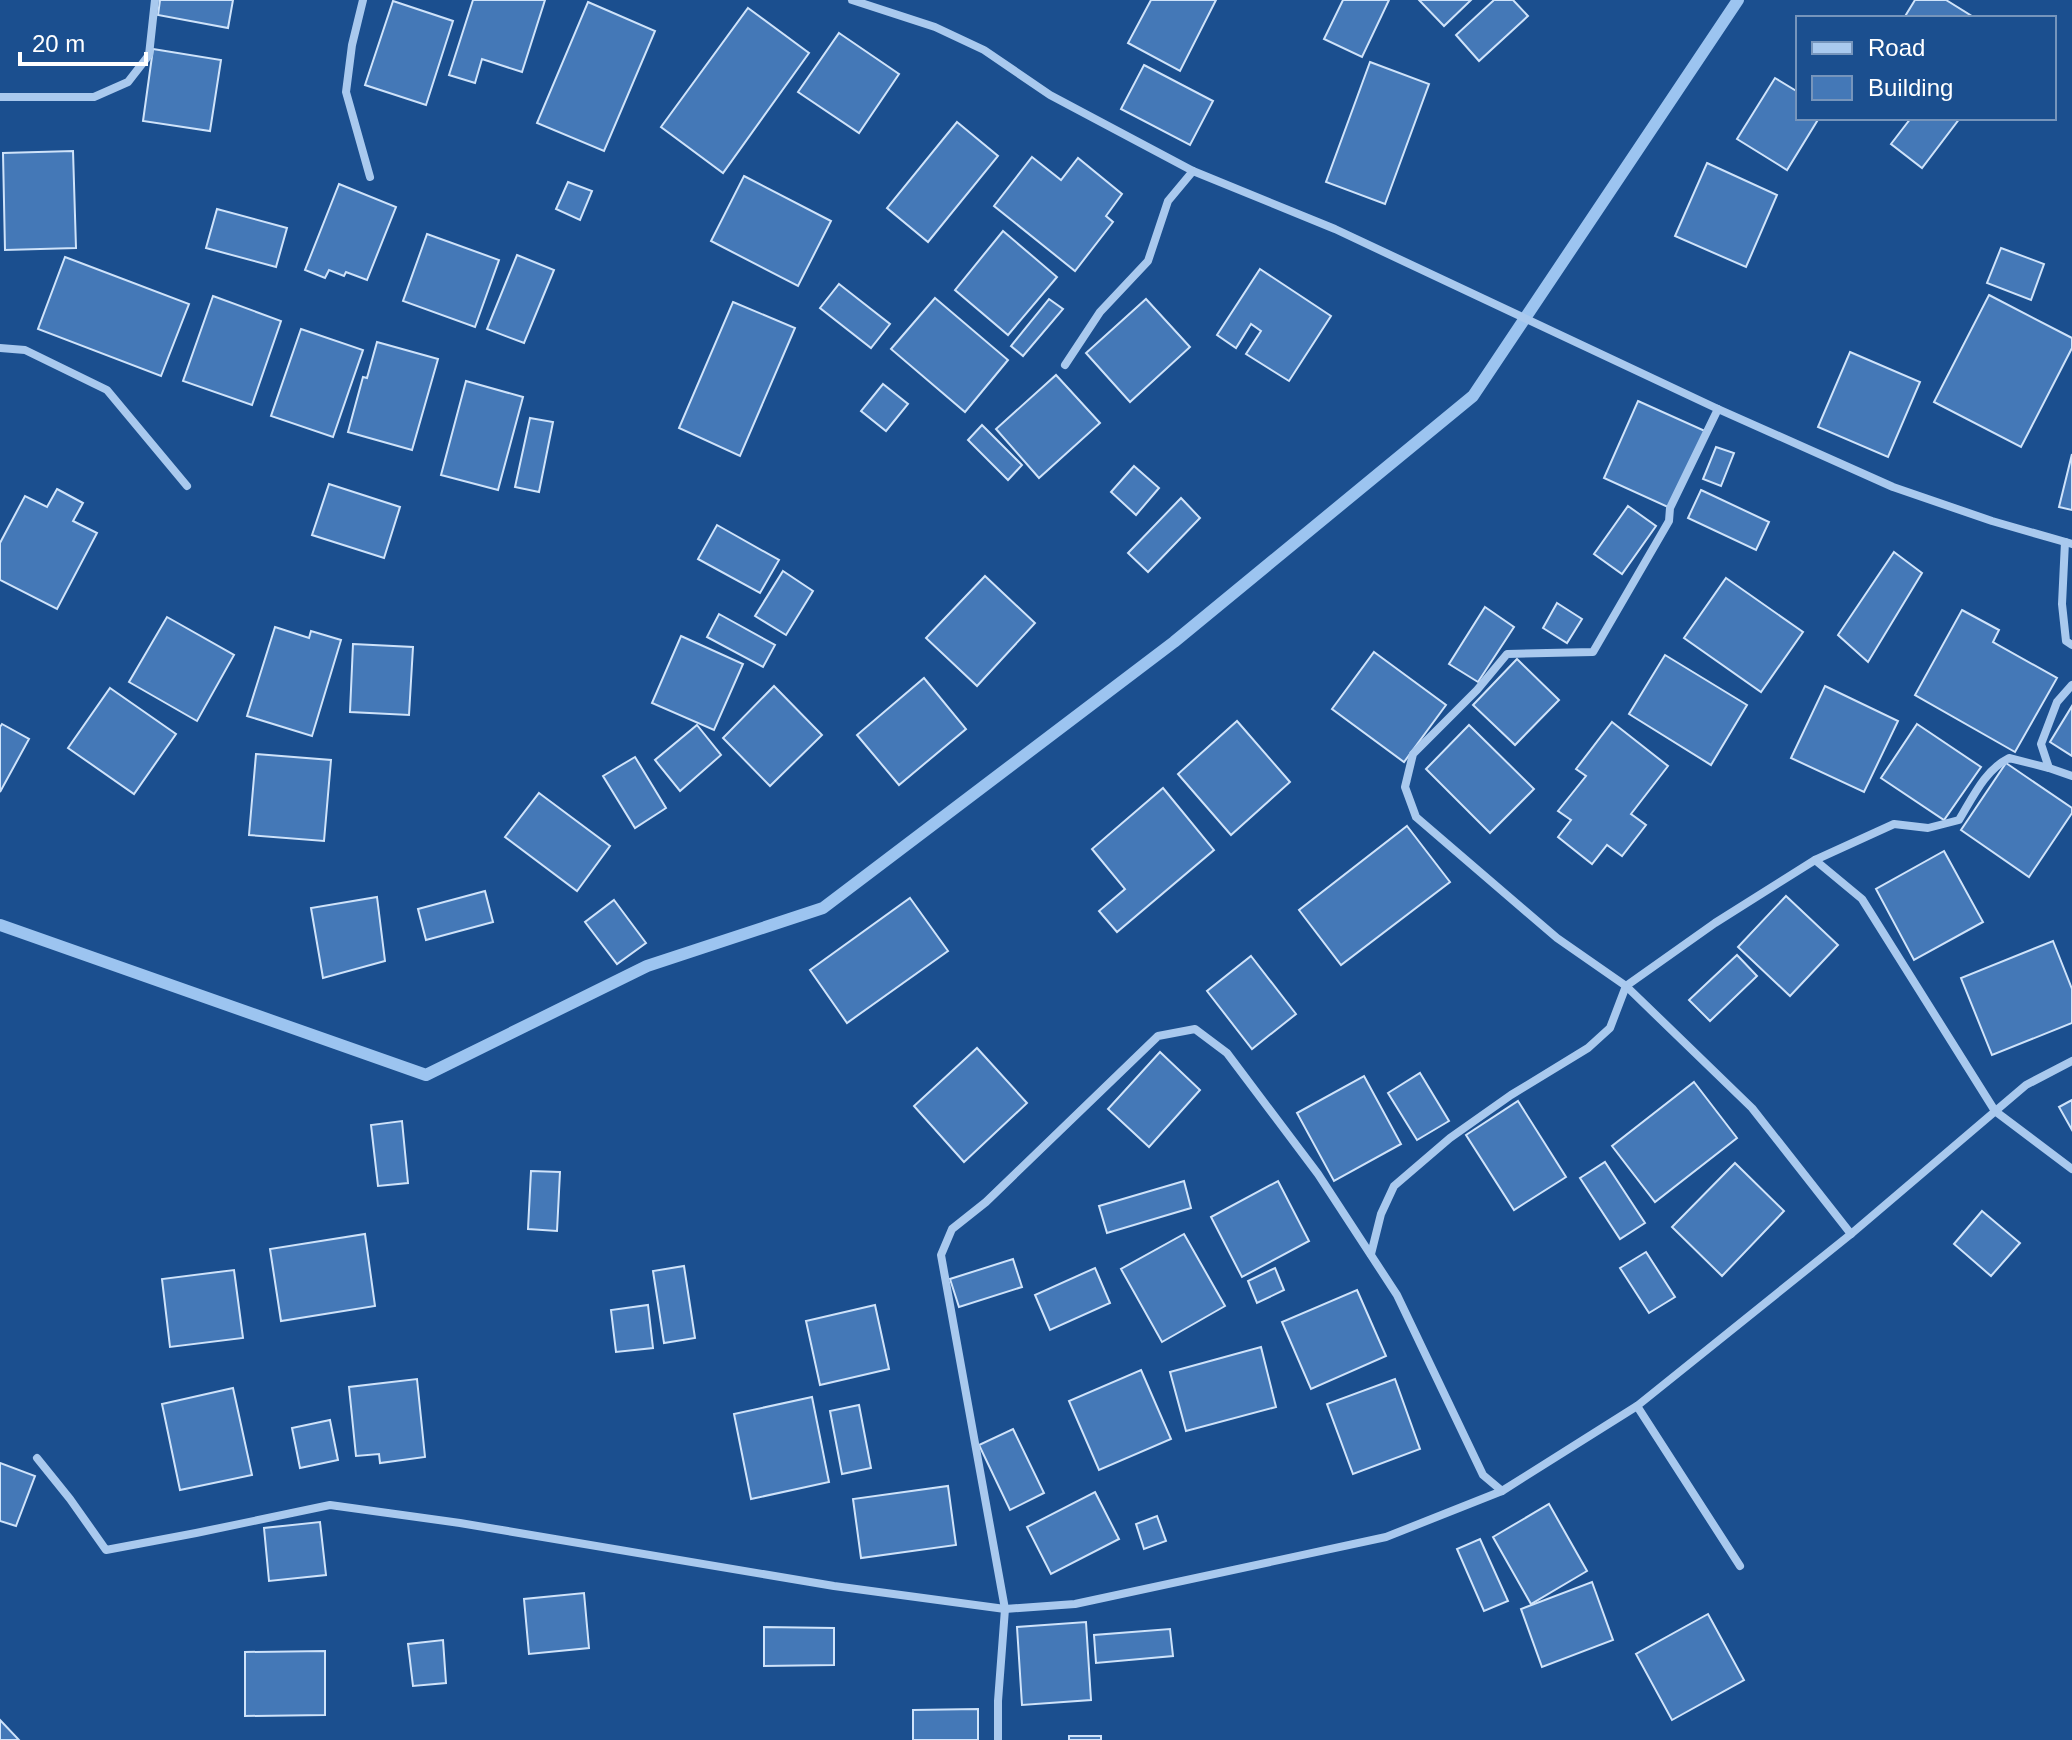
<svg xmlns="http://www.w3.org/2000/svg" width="2072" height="1740" viewBox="0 0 2072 1740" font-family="Arial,sans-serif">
<rect width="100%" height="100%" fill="#1b4f8f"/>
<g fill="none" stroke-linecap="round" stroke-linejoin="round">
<path stroke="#9cc4f0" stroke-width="12" d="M0,925L426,1075L647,966L823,908L1174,642L1473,396L1738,0"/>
</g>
<g fill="#4478b7" stroke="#cfe3fa" stroke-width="2">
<path d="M160,0H233L228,28L158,15Z"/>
<path d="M473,0H545L522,72L482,59L475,83L449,75Z"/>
<path d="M1151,0H1216L1180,71L1128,43Z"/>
<path d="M1343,0H1389L1362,57L1324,39Z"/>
<path d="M1419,0H1471L1444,26Z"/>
<path d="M1494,0H1513L1528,16L1479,61L1456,35Z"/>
<path d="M1915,0H1946L1975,18H1904Z"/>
<path d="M393,1L453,21L426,105L365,85Z"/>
<path d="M588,2L655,31L604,151L537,123Z"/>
<path d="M748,8L809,53L723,173L661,127Z"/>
<path d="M839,33L899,74L859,133L798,92Z"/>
<path d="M153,49L221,60L210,131L143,121Z"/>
<path d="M1370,62L1429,84L1385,204L1326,182Z"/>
<path d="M1144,65L1213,101L1190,145L1121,109Z"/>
<path d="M1775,78L1798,92V118H1819L1787,170L1737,139Z"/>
<path d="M1911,118H1960L1922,168L1891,144Z"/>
<path d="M957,122L998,156L928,242L887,208Z"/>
<path d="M73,151L76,248L5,250L3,153Z"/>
<path d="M1032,157L1061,180L1078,158L1122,194L1106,216L1113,222L1075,271L994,206Z"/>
<path d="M1707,163L1777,195L1746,267L1675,236Z"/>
<path d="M744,176L831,221L798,286L711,241Z"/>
<path d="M568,182L592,191L580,220L556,209Z"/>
<path d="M339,184L396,207L367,280L346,272L344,276L329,270L325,278L305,270Z"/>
<path d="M217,209L287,228L276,267L206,248Z"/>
<path d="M1003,231L1057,277L1008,335L955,290Z"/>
<path d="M427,234L499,260L475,327L403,301Z"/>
<path d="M2001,248L2044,264L2031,300L1987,283Z"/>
<path d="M517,255L554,270L524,343L487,329Z"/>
<path d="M65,257L189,304L161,376L38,329Z"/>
<path d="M1260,269L1331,316L1289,381L1246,354L1261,331L1251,324L1236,348L1217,335Z"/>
<path d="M839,284L890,324L871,348L820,308Z"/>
<path d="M1989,295L2072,338V348L2021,447L1934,402Z"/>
<path d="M213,296L281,321L252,405L183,381Z"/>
<path d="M935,298L1008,360L965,412L891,349Z"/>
<path d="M1049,299L1063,309L1023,356L1011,346Z"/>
<path d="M1146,299L1190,347L1130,402L1086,353Z"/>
<path d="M733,302L795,328L740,456L679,428Z"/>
<path d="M301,329L363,350L333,437L271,416Z"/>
<path d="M377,342L438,359L412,450L348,432L363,377L367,378Z"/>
<path d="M1850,352L1920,382L1888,457L1818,427Z"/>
<path d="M1056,375L1100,423L1039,478L996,429Z"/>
<path d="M466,381L523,397L498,490L441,475Z"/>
<path d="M883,384L908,404L886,431L861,411Z"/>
<path d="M1638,401L1705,431L1670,508L1604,478Z"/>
<path d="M530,418L553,422L539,492L515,487Z"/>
<path d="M982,425L1022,465L1008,480L968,440Z"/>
<path d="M1716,447L1734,453L1721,486L1703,479Z"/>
<path d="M2072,454V510L2059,507Z"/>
<path d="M1134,466L1159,488L1136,515L1111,492Z"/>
<path d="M329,484L400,507L384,558L312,535Z"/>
<path d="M57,489L83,503L73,521L97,533L57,609L0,580V543L25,496L47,507Z"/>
<path d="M1701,490L1769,522L1756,550L1688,518Z"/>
<path d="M1181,498L1200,518L1148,572L1128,553Z"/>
<path d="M1628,506L1656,526L1622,574L1594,554Z"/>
<path d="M717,525L779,560L760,593L698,559Z"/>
<path d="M1894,552L1922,573L1868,662L1838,635Z"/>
<path d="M783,571L813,591L786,635L755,616Z"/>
<path d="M985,576L1035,623L977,686L926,638Z"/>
<path d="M1726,578L1803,632L1761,692L1684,638Z"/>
<path d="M1557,603L1582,619L1567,643L1543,628Z"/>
<path d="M1485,607L1514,627L1478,682L1449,664Z"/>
<path d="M1962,610L1999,630L1993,642L2057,678L2015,752L1915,695Z"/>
<path d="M719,614L775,645L763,667L707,637Z"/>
<path d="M167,617L234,655L197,721L129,682Z"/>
<path d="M275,627L309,638L311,631L341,640L312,736L247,716Z"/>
<path d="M681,636L743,664L714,730L652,703Z"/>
<path d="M353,644L413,647L409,715L350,712Z"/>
<path d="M1374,652L1446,705L1404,762L1332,709Z"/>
<path d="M1665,655L1747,705L1711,765L1629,714Z"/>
<path d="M1517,659L1559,700L1515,745L1473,705Z"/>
<path d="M924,678L966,729L899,785L857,735Z"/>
<path d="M774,686L822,735L770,786L723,738Z"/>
<path d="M1825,686L1898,721L1864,792L1791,758Z"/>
<path d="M110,688L176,734L134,794L68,748Z"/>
<path d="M2072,706V756L2050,742Z"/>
<path d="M1237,721L1290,782L1231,835L1178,774Z"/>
<path d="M1612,722L1668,766L1631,814L1646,825L1622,856L1607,845L1592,864L1558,837L1571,820L1558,811L1586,776L1576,769Z"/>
<path d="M2,724L29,739L0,792V727Z"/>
<path d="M1917,724L1981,767L1944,820L1881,778Z"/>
<path d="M697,725L721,755L680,791L655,760Z"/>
<path d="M1469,725L1534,789L1490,833L1426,769Z"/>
<path d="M256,754L331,760L324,841L249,835Z"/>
<path d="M635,757L666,808L635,828L603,776Z"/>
<path d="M2006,763L2072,808V813L2029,877L1961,830Z"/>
<path d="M1163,788L1214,850L1117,932L1099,911L1125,889L1092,849Z"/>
<path d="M539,793L610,846L577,891L505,837Z"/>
<path d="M1407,826L1450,882L1341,965L1299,910Z"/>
<path d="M1944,851L1983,922L1914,960L1876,889Z"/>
<path d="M485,891L493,922L426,940L418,909Z"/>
<path d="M1786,896L1838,945L1790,996L1738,947Z"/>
<path d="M377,897L385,961L323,978L311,908Z"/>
<path d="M910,898L948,951L847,1023L810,970Z"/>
<path d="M614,900L646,943L617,964L585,922Z"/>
<path d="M2053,941L2072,989V1023L1992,1055L1961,978Z"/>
<path d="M1737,955L1757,976L1710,1021L1689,1000Z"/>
<path d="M1251,956L1296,1014L1252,1049L1207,991Z"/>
<path d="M977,1048L1027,1103L964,1162L914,1106Z"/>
<path d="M1160,1052L1200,1090L1149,1147L1108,1109Z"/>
<path d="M1420,1073L1449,1121L1417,1140L1388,1093Z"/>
<path d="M1364,1076L1401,1144L1334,1181L1297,1113Z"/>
<path d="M1694,1082L1737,1138L1655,1202L1612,1146Z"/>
<path d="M2072,1100V1130L2059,1107Z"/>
<path d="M1518,1101L1566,1177L1514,1210L1466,1135Z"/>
<path d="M402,1121L408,1183L378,1186L371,1125Z"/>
<path d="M1605,1162L1645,1223L1620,1239L1580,1178Z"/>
<path d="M1735,1163L1784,1211L1722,1276L1672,1227Z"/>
<path d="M531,1171L560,1172L557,1231L528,1229Z"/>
<path d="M1184,1181L1191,1208L1107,1233L1099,1206Z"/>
<path d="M1278,1181L1309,1241L1242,1277L1211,1217Z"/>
<path d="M1982,1211L2020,1243L1991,1276L1954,1244Z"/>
<path d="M365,1234L375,1306L281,1321L270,1249Z"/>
<path d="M1184,1234L1225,1306L1162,1342L1121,1269Z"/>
<path d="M1646,1252L1675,1297L1649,1313L1620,1268Z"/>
<path d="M1013,1259L1022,1287L959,1307L950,1279Z"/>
<path d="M684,1266L695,1338L664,1343L653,1271Z"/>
<path d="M1095,1268L1110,1303L1050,1330L1035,1295Z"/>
<path d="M1275,1268L1284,1290L1257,1303L1248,1281Z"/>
<path d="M234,1270L243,1338L170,1347L162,1279Z"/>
<path d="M1357,1290L1386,1356L1311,1389L1282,1322Z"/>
<path d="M648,1305L653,1348L616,1352L611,1310Z"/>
<path d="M875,1305L889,1369L820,1385L806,1321Z"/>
<path d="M1261,1347L1276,1407L1186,1431L1170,1372Z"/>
<path d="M1141,1370L1171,1439L1099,1470L1069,1401Z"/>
<path d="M417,1379L425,1457L380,1463L379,1454L356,1456L349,1387Z"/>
<path d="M1395,1379L1420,1449L1353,1474L1327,1404Z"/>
<path d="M233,1388L252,1475L180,1490L162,1404Z"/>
<path d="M812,1397L829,1482L751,1499L734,1414Z"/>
<path d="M859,1405L871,1468L842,1474L830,1411Z"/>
<path d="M330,1420L338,1460L300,1468L292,1428Z"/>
<path d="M1013,1429L1044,1493L1010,1510L979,1445Z"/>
<path d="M0,1463L35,1476L16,1526L0,1521Z"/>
<path d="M948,1486L956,1545L861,1558L853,1499Z"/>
<path d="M1095,1492L1119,1539L1051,1574L1027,1527Z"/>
<path d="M1549,1504L1587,1571L1531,1604L1493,1537Z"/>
<path d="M1157,1516L1166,1541L1144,1549L1136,1524Z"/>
<path d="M320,1522L326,1575L269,1581L264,1528Z"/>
<path d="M1480,1539L1508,1601L1484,1611L1457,1549Z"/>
<path d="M1592,1582L1613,1640L1542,1667L1521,1609Z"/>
<path d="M584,1593L589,1648L529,1654L524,1599Z"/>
<path d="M1708,1614L1744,1680L1672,1720L1636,1654Z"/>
<path d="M1086,1622L1091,1700L1022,1705L1017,1627Z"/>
<path d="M764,1627L834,1628V1665L764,1666Z"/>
<path d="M1170,1629L1173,1656L1096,1663L1094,1635Z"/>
<path d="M443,1640L446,1683L413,1686L408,1644Z"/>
<path d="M325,1651V1715L245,1716V1652Z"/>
<path d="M978,1709V1740H913V1710Z"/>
<path d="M0,1720L19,1740H0Z"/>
<rect x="1069" y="1736" width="32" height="4"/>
</g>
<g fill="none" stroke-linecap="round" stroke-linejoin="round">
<g stroke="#a9c9ee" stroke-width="8">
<path d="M363,0L352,45L346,92L370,177"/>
<path d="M852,0L935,27L984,50L1050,95L1193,171L1335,229L1718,409L1893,487L1992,521L2072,544"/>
<path d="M0,97H94L128,82L149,55L155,0"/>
<path d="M0,348L25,350L107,390L187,486"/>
<path d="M1065,365L1100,312L1148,261L1168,201L1193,171"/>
<path d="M1718,409L1670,508L1669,521L1593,652L1507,654L1477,690L1413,754L1405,787L1416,817L1557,938L1626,986L1752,1108L1851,1234"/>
<path d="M2065,542L2062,604L2066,641L2072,645"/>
<path d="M2049,768L2041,744L2057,702L2072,685"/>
<path d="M1815,860L1862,899L1995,1111L2072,1169"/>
<path d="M1371,1254L1381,1214L1394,1186L1450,1138L1511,1095L1588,1048L1610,1028L1626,986L1715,923L1815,860L1894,824L1928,828L1959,820C1973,797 1985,770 2009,758L2049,768L2072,776"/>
<path d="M1637,1406L1740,1566"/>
<path d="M37,1458L70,1499L106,1550L196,1533L330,1505L460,1523L834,1586L1005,1609L1075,1604L1386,1537L1502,1491L1637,1406L1851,1234L2026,1085L2072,1061"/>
<path d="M998,1740V1701L1005,1609L941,1255L952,1229L986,1202L1158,1036L1195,1029L1227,1053L1318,1174L1397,1295L1483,1475L1502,1491"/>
</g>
</g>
<rect x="1796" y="16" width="260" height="104" fill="#1b4f8f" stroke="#7695bc" stroke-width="2"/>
<rect x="1812" y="42" width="40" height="12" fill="#a9c9ee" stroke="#7695bc" stroke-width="2"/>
<text x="1868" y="56" font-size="24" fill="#ffffff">Road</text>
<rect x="1812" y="76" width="40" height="24" fill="#4478b7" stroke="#7695bc" stroke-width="2"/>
<text x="1868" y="96" font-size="24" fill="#ffffff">Building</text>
<path d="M20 52v12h126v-12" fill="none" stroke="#ffffff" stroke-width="4"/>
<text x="32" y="52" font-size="24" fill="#ffffff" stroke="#1b4f8f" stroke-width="6" paint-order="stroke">20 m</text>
</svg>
